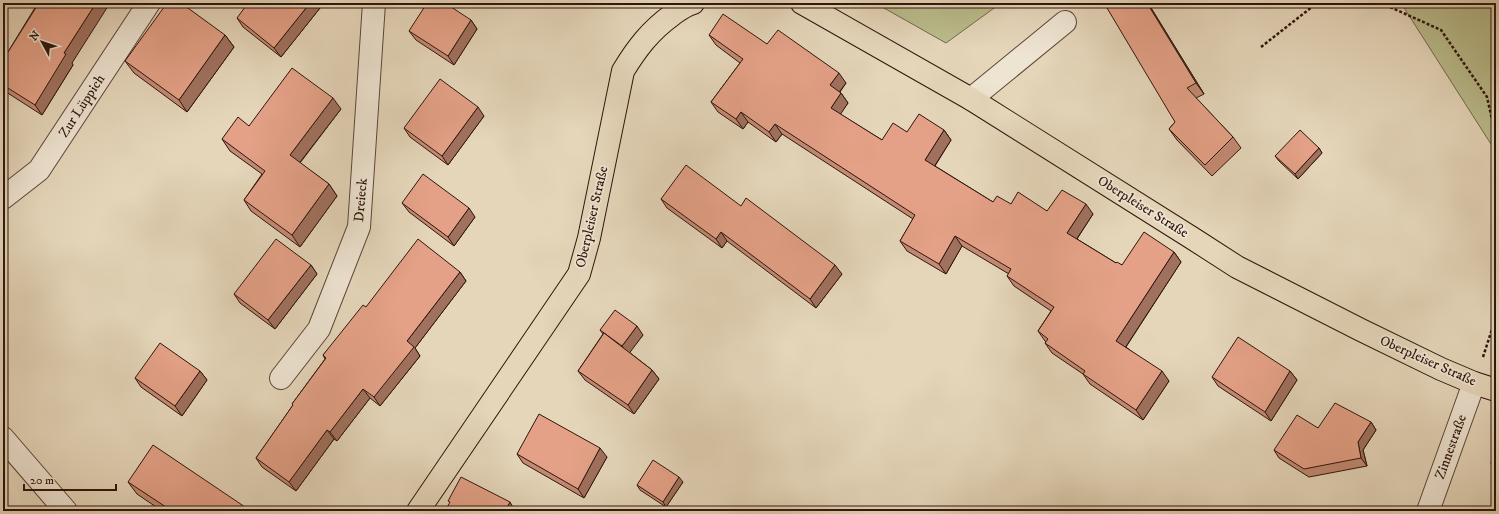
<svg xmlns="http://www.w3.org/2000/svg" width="1499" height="514" viewBox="0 0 1499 514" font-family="'IM FELL DW Pica',serif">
<rect width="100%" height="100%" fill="#e5d6ba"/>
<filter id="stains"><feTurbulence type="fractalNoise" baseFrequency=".005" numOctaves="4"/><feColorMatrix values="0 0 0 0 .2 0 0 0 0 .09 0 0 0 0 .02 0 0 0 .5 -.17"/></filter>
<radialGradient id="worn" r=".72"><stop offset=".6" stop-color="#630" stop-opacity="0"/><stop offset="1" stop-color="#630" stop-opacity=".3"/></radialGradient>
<g fill="#babc8c" stroke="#74684c">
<path d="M875,3H1001L946,43Z"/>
<path d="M1401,3H1496V152Z"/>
</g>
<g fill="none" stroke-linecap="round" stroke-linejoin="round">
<g stroke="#5c4538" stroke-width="24">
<g id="minor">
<path d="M971,99L1065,22"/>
<path d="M3,198L39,170L149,3"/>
<path d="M281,378L319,329L359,227L374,3"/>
<path d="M3,438L66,511"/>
<path d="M1428,511L1474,383"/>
</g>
</g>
<g stroke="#2f150c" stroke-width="24">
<g id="major">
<path d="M802,3L971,99L1192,238L1237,267L1361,330L1441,369L1474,383L1496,390"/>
<path d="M418,511L579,274L589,238L623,71C637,48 650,31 672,15C679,10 685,5 693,3"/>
</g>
</g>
<g stroke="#2f150c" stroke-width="2.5" stroke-dasharray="3 2" stroke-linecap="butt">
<path d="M1381,3L1441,30L1487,97L1496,138"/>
<path d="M1261,47L1317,3"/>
<path d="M1483,357L1496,317"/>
</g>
<use href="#minor" stroke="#eee4d2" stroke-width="22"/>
<use href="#major" stroke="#e5d6ba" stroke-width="22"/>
</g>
<g fill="#c48a74" stroke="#2f150c">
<path d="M36,3L73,65L42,115L3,90V60L36,6L35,5Z"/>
<path d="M1148,3L1204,94L1196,98L1233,137L1241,148L1212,176L1177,140L1169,129L1175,122Z"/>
<path d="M320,8L281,57L243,27L237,18Z"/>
<path d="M471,20L477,29L454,65L416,40L409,31Z"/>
<path d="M225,35L234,47L187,112L134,73L125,61Z"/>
<path d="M709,35L767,44L846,83L840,92L841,93L848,103L840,114L882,140L907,132L944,130L951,140L935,166L993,202L1047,211L1093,214L1077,239L1116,263L1122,265L1174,252L1181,262L1126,347L1169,381L1143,420L1090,384L1083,374L1052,353L1045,343L1046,342L1045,341L1038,331L1051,311L1014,286L1007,276L1009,274L962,246L946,274L907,251L900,241L913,219L782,134L776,142L748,122L743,129L718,112L711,102L740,63L716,45Z"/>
<path d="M341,109L300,163L329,184L337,196L300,247L251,211L244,200L262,174L230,151L222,139L249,126Z"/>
<path d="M484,116L448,165L410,137L404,128Z"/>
<path d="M1319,148L1322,153L1298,179L1279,161L1275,156Z"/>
<path d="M661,199L741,206L842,274L816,308L727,241L722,248L667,208Z"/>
<path d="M402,203L475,217L454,246L409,212Z"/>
<path d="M311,265L317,274L275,329L240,303L234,294Z"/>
<path d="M460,272L466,281L415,348L420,356L380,406L370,398L337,441L334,439L296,491L262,467L256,458L293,405L292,404L325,359L323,355L366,307Z"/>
<path d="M600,330L643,335L629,352L652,370L659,379L634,414L585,380L578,371L603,334Z"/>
<path d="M200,371L207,380L182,416L141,387L135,378Z"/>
<path d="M1290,371L1297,380L1271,421L1218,386L1212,377Z"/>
<path d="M1371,422L1376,430L1363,450L1367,466L1309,477L1279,458L1274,450L1318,428Z"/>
<path d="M1496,448V470L1491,463Z"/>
<path d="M517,454L607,457L584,498L523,463Z"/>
<path d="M128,482L251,511H162L137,494Z"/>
<path d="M683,482L666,507L640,490L637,485Z"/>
</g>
<g fill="#a0715e" stroke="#2f150c">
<path d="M96,3H110L72,63L73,65L42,115L35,105L64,53Z"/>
<path d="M310,3H316L320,8L281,57L274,48Z"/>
<path d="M1147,3H1148L1204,94L1196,83Z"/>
<path d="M471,20L477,29L454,65L448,56Z"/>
<path d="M225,35L234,47L187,112L179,100Z"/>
<path d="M839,73L846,83L837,95L830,85Z"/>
<path d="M841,93L848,103L838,118L831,108Z"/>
<path d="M333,98L341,109L297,166L290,155Z"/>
<path d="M478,107L484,116L448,165L442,156Z"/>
<path d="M741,112L748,122L743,129L736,119Z"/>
<path d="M775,124L782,134L776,142L769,132Z"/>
<path d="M944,130L951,140L932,170L925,160Z"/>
<path d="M1319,148L1322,153L1298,179L1295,174Z"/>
<path d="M329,184L337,196L300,247L292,235Z"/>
<path d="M1086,204L1093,214L1074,243L1067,233Z"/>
<path d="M469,208L475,217L454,246L448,237Z"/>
<path d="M721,232L727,241L722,248L716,239Z"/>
<path d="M955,236L962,246L946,274L939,264Z"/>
<path d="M1174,252L1181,262L1123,351L1116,341Z"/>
<path d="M311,265L317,274L275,329L268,320Z"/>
<path d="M835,265L842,274L816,308L810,299Z"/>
<path d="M460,272L466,281L415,348L420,356L380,406L374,397L407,341Z"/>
<path d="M637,326L643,335L628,355L622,346Z"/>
<path d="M652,370L659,379L634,414L628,405Z"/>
<path d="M200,371L207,380L182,416L175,406Z"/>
<path d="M1162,371L1169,381L1143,420L1136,410Z"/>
<path d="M1290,371L1297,380L1271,421L1265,412Z"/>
<path d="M363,389L370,398L337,441L330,432Z"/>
<path d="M1371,422L1376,430L1363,450L1367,466L1361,458L1358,442Z"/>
<path d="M327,430L334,439L296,491L289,482Z"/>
<path d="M600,448L607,457L584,498L578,489Z"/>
<path d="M679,477L683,482L666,507L663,502Z"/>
<path d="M510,502L514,509L513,511H505Z"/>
</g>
<g fill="#e4a187" stroke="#2f150c">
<path d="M36,3H96L64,53L66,54L35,105L3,85V60L37,6L35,5Z"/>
<path d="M167,3H181L225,35L179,100L125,61Z"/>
<path d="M248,3H310L274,48L237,18Z"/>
<path d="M427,3H445L471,20L448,56L409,31Z"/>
<path d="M1115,3H1147L1196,83L1187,88L1233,137L1205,165L1169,129L1175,122L1107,8Z"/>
<path d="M723,14L767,44L778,30L839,73L830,85L841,93L831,108L882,140L893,123L907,132L919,114L944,130L925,160L993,202L997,196L1011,204L1018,192L1047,211L1062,190L1086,204L1067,233L1116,263L1117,262L1122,265L1144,232L1174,252L1116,341L1162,371L1136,410L1083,374L1085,371L1045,343L1048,339L1038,331L1054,307L1007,276L1011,269L955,236L939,264L900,241L915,215L775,124L769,132L741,112L736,119L711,102L743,59L709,35Z"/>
<path d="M292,68L333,98L290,155L329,184L292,235L244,200L265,171L222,139L238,117L249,126Z"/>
<path d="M440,79L478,107L442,156L404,128Z"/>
<path d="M1300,130L1319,148L1295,174L1275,156Z"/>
<path d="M686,165L741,206L746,198L835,265L810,299L721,232L716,239L661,199Z"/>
<path d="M423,174L469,208L448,237L402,203Z"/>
<path d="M276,239L311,265L268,320L234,294Z"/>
<path d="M418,239L460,272L407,341L414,347L374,397L363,389L330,432L327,430L289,482L256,458L293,405L292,404L326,358L323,355L363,305L366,307Z"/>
<path d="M615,310L637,326L622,346L600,330Z"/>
<path d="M604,333L652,370L628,405L578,371Z"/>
<path d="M1238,337L1290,371L1265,412L1212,377Z"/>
<path d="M160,343L200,371L175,406L135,378Z"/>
<path d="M1335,403L1371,422L1358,442L1361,458L1304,469L1274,450L1297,415L1318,428Z"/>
<path d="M539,414L600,448L578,489L517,454Z"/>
<path d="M153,445L251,511H172L128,482Z"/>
<path d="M1496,448V465L1491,463Z"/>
<path d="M653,460L679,477L663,502L637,485Z"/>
<path d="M461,477L510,502L505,511H445L450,502L448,501Z"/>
<path d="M3,502L11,511H3Z"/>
</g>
<g text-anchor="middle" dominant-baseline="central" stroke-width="3.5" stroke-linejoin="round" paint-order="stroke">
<g font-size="14" fill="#2f150c" stroke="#eee4d2">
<text transform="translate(82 106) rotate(-57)">Zur Lüppich</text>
<text transform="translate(361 200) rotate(-85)">Dreieck</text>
<text transform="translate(1143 207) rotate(32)">Oberpleiser Straße</text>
<text transform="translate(592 217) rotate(-77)">Oberpleiser Straße</text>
<text transform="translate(1428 361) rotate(24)">Oberpleiser Straße</text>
<text transform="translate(1451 447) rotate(-70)">Zinnestraße</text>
</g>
</g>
<rect width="1499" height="514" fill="none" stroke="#e5d6ba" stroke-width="16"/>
<rect x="4" y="4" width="1491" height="506" fill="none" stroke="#2f150c" stroke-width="2"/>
<rect x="8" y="8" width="1483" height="498" fill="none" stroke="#2f150c"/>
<g transform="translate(42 42) rotate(310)" stroke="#eee4d2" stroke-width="3" paint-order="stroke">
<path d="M0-3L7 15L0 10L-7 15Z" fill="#2f150c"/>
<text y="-6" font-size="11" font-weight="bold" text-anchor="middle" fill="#2f150c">N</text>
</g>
<path d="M24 484v6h92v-6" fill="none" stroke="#2f150c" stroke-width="2"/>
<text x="30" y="484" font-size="12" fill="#2f150c" stroke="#eee4d2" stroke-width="3" paint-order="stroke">20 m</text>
<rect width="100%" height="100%" filter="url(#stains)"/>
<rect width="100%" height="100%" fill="url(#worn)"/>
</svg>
